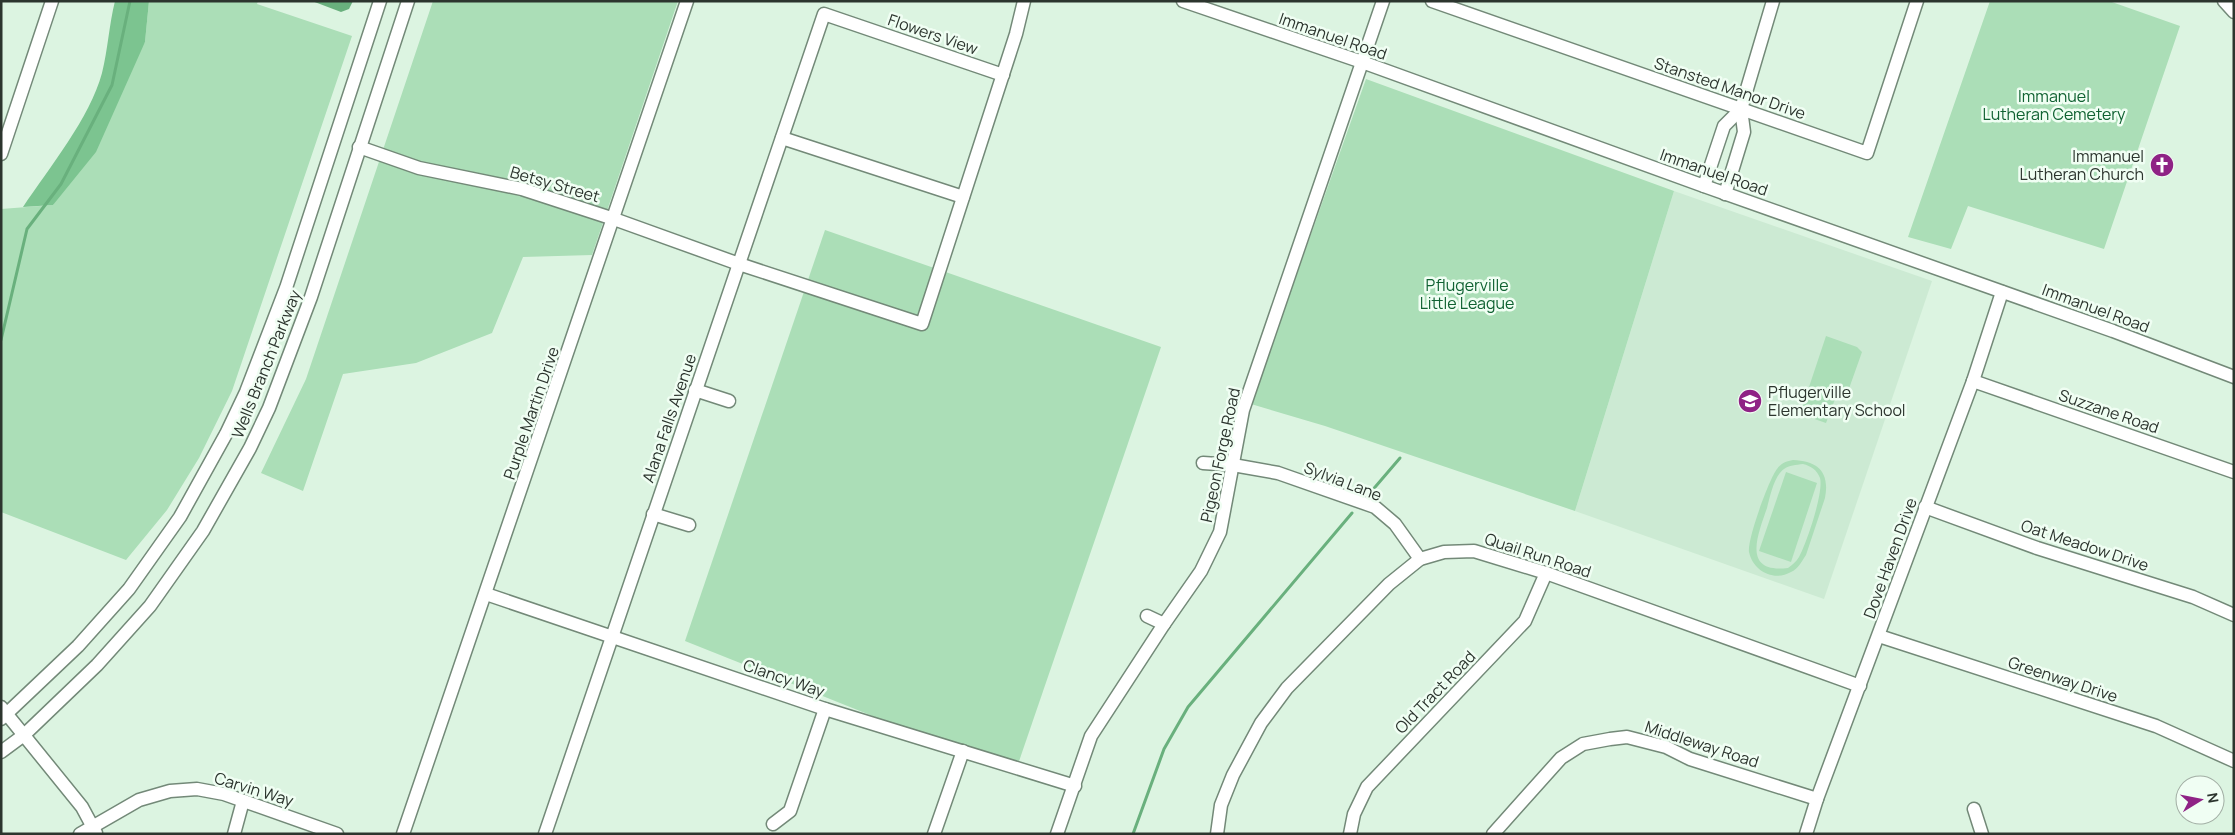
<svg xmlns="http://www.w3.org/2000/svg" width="2235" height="835" viewBox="0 0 2235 835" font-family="Manrope,sans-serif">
<rect width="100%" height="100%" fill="#dcf4e1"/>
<path fill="#ccead3" d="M1674,191L1932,281L1824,599L1575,511Z"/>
<g fill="#abdeb7" fill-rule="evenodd">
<path d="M149,1H258L257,4L352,36L232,391L199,458L167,510L126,560L1,512V209L53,205L145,42Z"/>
<path d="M433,1H678L592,255L523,257L492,333L416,363L343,374L303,491L261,473L306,379Z"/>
<path d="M1990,1H2109L2180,26L2104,249L1968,206L1951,249L1908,237Z"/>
<path d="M1366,79L1674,191L1575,511L1325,426L1251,404Z"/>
<path d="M825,230L1161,347L1015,773L685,641Z"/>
<path d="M1826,336L1857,347L1862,352L1846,397L1837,394L1826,423L1800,414Z"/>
<path d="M1793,460C1818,461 1830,472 1825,498L1806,555C1802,561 1798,569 1791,572C1774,582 1753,571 1749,552C1747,540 1769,479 1777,469C1781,463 1787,461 1793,460ZM1803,464C1811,466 1817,470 1820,478C1824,492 1806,545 1799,557C1796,562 1792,565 1788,568C1741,574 1758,534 1767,508C1770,497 1774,476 1784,469C1789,465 1796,465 1803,464Z"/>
<path d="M1786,472L1817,483L1791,562L1759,551Z"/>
</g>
<path fill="#7cc490" d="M115,1H149L145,42L96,152L53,205L23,207C49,168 90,118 102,73C108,49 109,25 115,1Z"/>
<path fill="#69b07d" d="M312,1H353L349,9L341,12Z"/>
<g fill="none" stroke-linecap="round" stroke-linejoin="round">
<g stroke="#69b07d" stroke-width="3">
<path d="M1,340L27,229L61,184L112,85L130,1"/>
<path d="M1370,493L1400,458"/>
<path d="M1133,834L1164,749L1188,707L1352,513"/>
</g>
<g stroke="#738978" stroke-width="15">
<g id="minor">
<path d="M1183,1L1362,62L1704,186L2113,331L2234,377"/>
<path d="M1432,1L1867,153L1917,1"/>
<path d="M2224,1L2234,12"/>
<path d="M782,138L963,197"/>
<path d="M359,147L419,168L522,189L614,219L739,264L922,324L1016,34L1024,1"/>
<path d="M1,154L52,1"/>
<path d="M1704,186L1724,126L1741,109"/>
<path d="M1725,194L1744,132L1741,109L1773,1"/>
<path d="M1973,381L2234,472"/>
<path d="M695,390L729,401"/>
<path d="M1203,463L1233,465L1278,473L1375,507L1395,524L1420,559"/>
<path d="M1925,507L2037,548L2193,597L2234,615"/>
<path d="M653,514L689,525"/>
<path d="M486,594L825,709L1075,786"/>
<path d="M1147,616L1164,624"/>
<path d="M1879,636L2156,726L2234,761"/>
<path d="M1,707L82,807L96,833"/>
<path d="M1,719L78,646L129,589L180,517L226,434L246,392L286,288L380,1"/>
<path d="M1,752L24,735L97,665L150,606L203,531L250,448L269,408L311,297L408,1"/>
<path d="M1974,809L1982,834"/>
<path d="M773,824L790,811L825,709"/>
<path d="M80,834L139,800L170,791L197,789L224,794L337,834"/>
<path d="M234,834L243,801"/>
<path d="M403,834L687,1"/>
<path d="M545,834L824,14L1003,75"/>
<path d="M934,834L963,751"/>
<path d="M1057,834L1091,736L1164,624L1201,571L1220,532L1243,410L1383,1"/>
<path d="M1217,834L1221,805L1233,775L1261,723L1287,688L1389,584L1420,559L1444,552L1474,551L1546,573L1860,686"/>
<path d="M1350,834L1354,814L1367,787L1525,621L1546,573"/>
<path d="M1493,834L1561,758L1583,744L1610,739L1627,737L1666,747L1690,759L1817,799"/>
<path d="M1806,834L1817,799L1973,381L2002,292"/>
</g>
</g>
<use href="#minor" stroke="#fff" stroke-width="12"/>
</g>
<defs>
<g id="church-disc" transform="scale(1.25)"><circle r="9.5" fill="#8f2285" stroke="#f0fef3"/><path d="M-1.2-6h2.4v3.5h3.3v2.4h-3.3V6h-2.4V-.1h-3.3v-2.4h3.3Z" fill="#fff"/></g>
<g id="school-disc" transform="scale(1.25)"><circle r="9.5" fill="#8f2285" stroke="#f0fef3"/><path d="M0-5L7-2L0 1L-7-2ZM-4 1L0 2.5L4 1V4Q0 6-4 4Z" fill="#fff"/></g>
</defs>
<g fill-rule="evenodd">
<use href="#church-disc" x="2162" y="165"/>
<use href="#school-disc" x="1750" y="401"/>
</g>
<g text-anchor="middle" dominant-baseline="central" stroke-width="5" stroke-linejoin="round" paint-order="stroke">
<g font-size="16" fill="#2c352e" stroke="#f0fef3">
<text transform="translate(933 34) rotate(19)">Flowers View</text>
<text transform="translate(1333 36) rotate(19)">Immanuel Road</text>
<text transform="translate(1730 88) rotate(19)">Stansted Manor Drive</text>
<text transform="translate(1714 172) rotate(19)">Immanuel Road</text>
<text transform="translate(555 184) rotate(16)">Betsy Street</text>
<text transform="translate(2096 308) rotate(20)">Immanuel Road</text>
<text transform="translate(266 364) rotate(-68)">Wells Branch Parkway</text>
<text transform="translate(2109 411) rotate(19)">Suzzane Road</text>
<text transform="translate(531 413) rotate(-71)">Purple Martin Drive</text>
<text transform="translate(669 418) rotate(-71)">Alana Falls Avenue</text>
<text transform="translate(1220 455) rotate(-78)">Pigeon Forge Road</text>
<text transform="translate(1343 481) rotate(21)">Sylvia Lane</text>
<text transform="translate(2085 545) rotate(18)">Oat Meadow Drive</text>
<text transform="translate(1538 555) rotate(18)">Quail Run Road</text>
<text transform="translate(1890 558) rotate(-70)">Dove Haven Drive</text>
<text transform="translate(784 678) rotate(19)">Clancy Way</text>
<text transform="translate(2063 679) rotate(18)">Greenway Drive</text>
<text transform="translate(1435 692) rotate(-46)">Old Tract Road</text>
<text transform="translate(1702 744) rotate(18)">Middleway Road</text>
<text transform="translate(254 789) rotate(17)">Carvin Way</text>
</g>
<g font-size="16" fill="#106232" stroke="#f0fef3">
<text x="2054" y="96">Immanuel<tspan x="2054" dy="18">Lutheran Cemetery</tspan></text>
<text x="1467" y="285">Pflugerville<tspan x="1467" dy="18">Little League</tspan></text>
</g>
<g font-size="16" fill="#2c352e" stroke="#f0fef3" text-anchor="end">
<text x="2144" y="156">Immanuel<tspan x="2144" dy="18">Lutheran Church</tspan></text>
<text x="1768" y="392" text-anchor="start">Pflugerville<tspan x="1768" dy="18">Elementary School</tspan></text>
</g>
</g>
<rect width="2235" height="835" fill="none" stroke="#2c352e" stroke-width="5"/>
<g transform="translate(2200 800) rotate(80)"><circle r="24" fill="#f0fef3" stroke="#a2aea4"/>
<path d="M0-4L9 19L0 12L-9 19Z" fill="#8f2285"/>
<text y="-8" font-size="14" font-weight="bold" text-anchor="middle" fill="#2c352e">N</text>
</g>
</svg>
